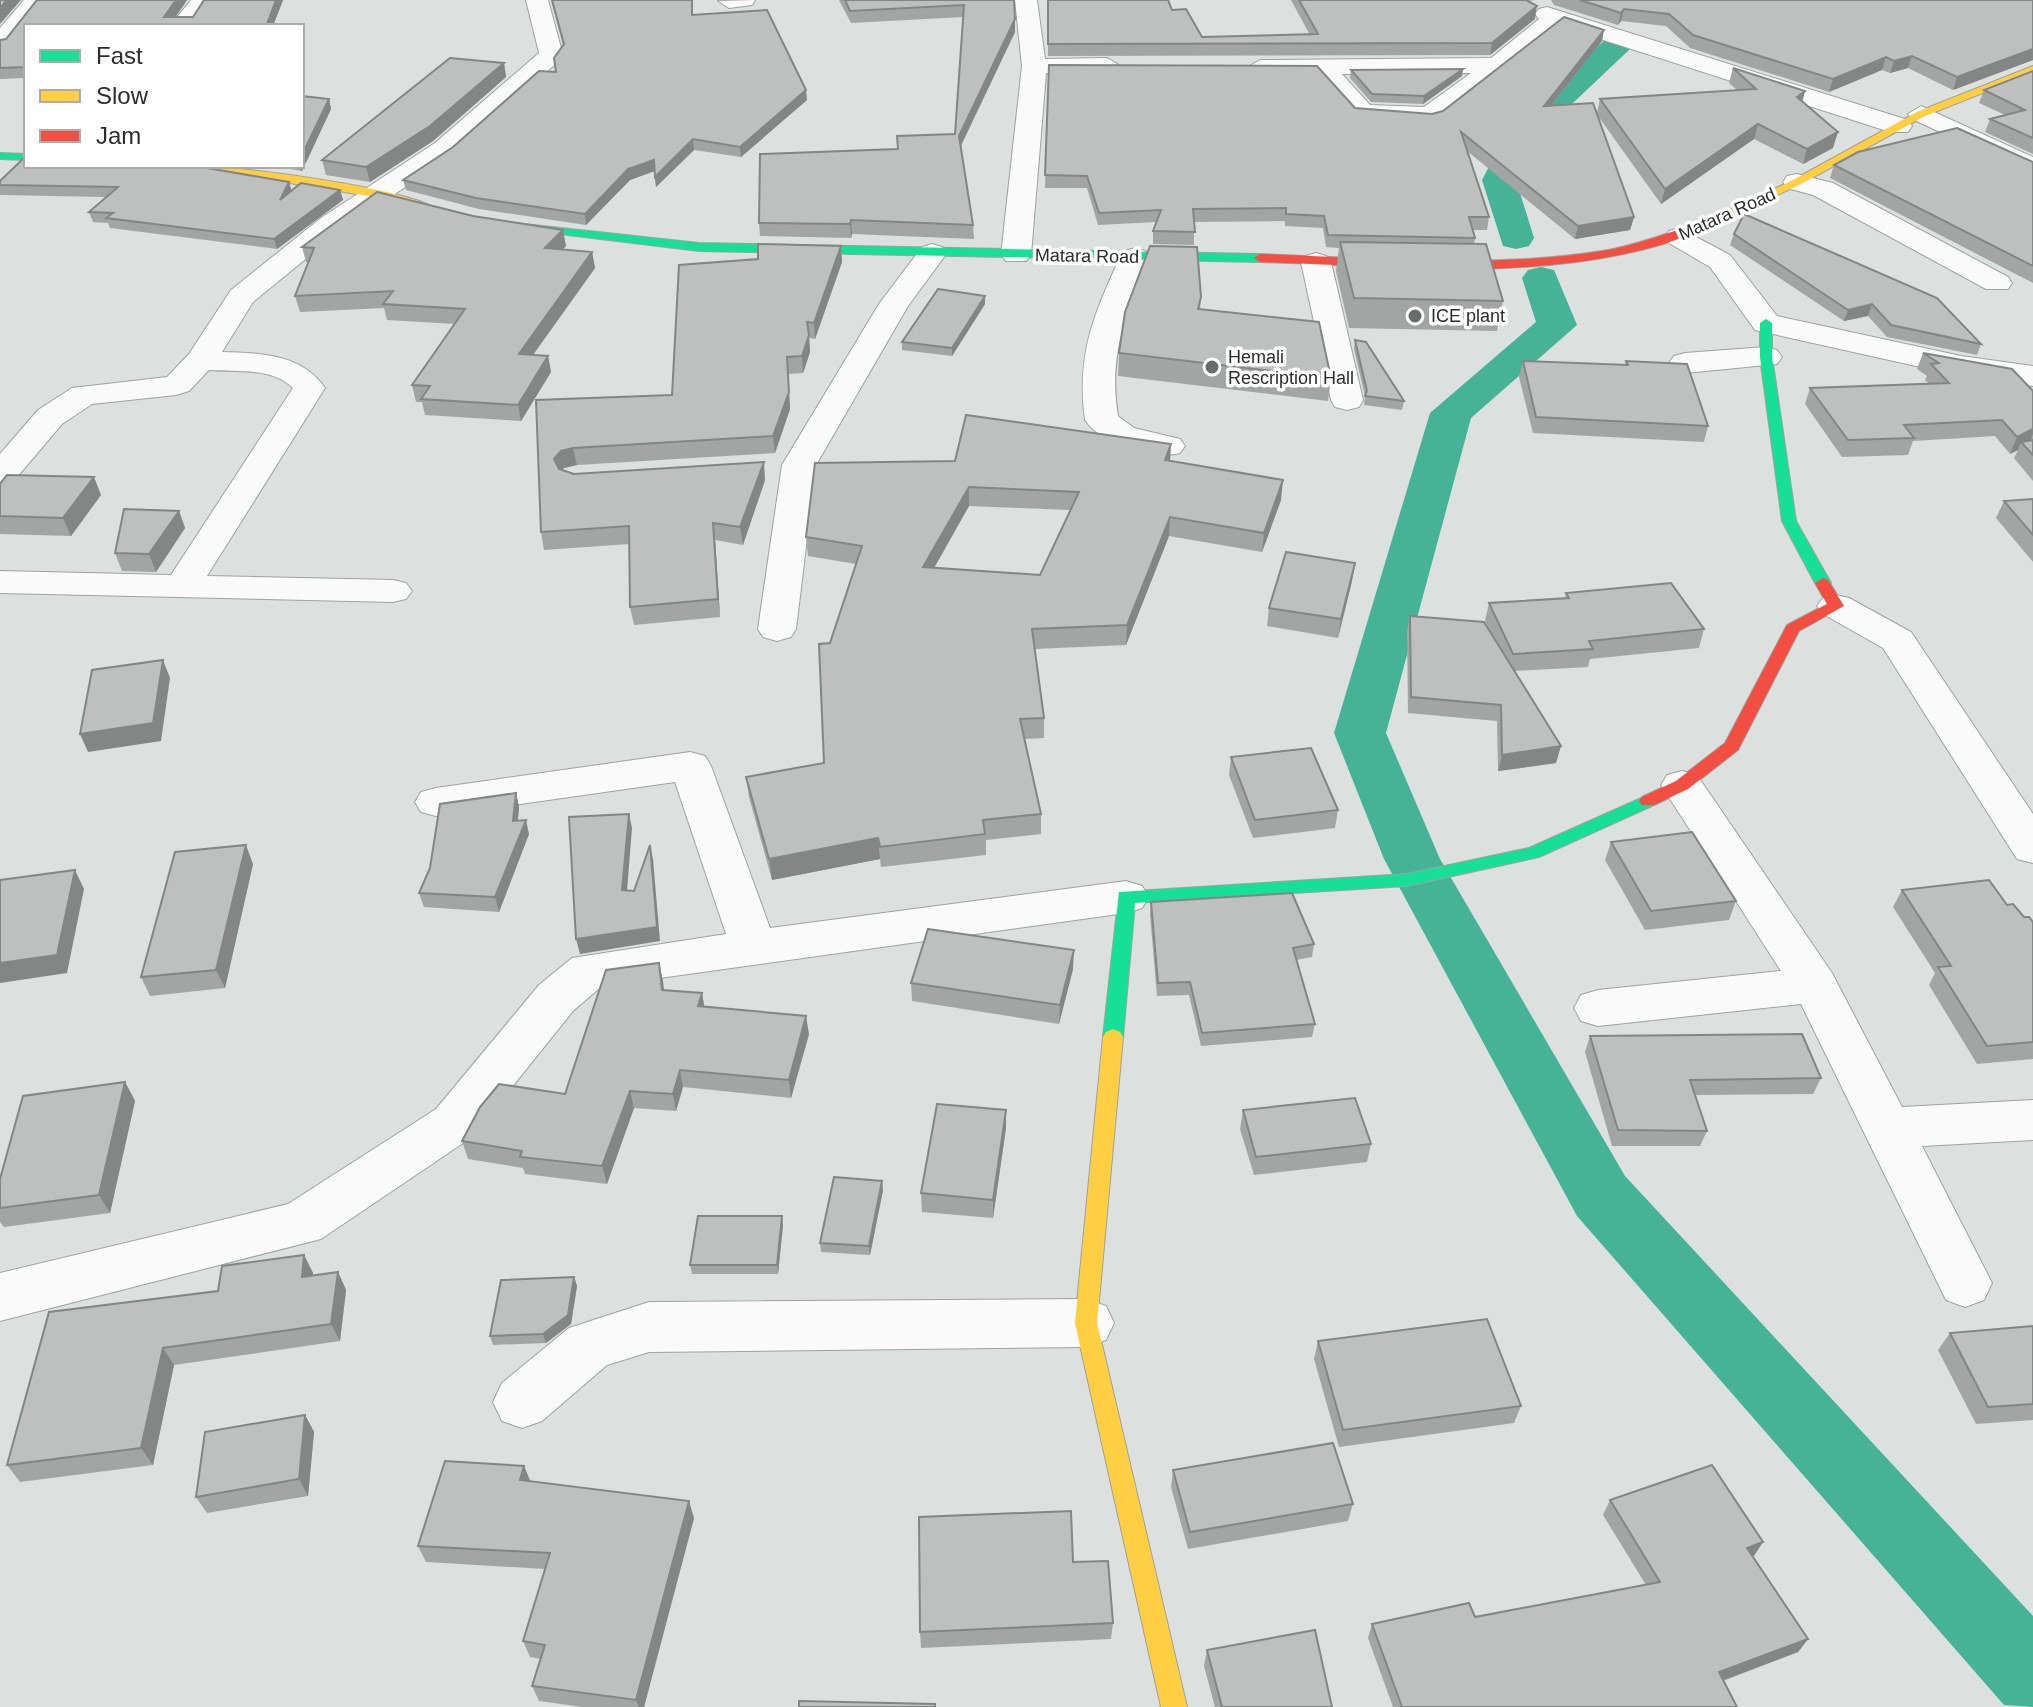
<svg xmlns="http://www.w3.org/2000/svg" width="2033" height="1707" viewBox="0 0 2033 1707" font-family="Helvetica,sans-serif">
<rect width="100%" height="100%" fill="#dce0de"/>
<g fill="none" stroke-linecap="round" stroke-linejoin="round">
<g fill="#46b396" fill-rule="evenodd">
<path d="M1618,35L1629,38L1633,44L1629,50L1537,137L1516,180L1534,238L1529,246L1516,249L1503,246L1482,180L1510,126L1607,38Z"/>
<path d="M1541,267L1554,270L1577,325L1471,418L1386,733L1440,859L1625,1176L2033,1616V1707L2004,1705L1577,1216L1384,859L1334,733L1430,413L1536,322L1522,278L1528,270Z"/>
</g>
<g stroke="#9ea2a0" stroke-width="2">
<g id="street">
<path d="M24,0H47L8,48L0,50V28Z"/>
<path d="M191,0H214L194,26H170Z"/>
<path d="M526,0H548L563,55L560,60L453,155L341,230L253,302L222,352C261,353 302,354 325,388L207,576L393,580L406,583L412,591L406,599L393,602L0,593V571L171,575L293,388C272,367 237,372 209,370L189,391L176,395L92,404L62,424L12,483L0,486V454L38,410L72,388L167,377L189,354L231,290L321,218L435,143L539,53Z"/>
<path d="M755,0L752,5L729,8L718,1Z"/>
<path d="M1015,0H1037L1045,59L1107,58L1119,65L1107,72L1046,73L1031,255L1026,261H1006L1001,255L1022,66Z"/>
<path d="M1547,7L1908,120L1912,126L1908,132H1890L1560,26L1439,120L1430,123L1354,117L1316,74H1260L1248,67L1260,60L1491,58L1539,19L1535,14L1539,9ZM1471,73L1424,107L1370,105L1342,74Z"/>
<path d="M1921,106L2033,157V175L1912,119L1908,114Z"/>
<path d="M1797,174L1833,183L2008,277L2012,283L2008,289H1986L1813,195L1787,188L1783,182L1787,176Z"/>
<path d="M1679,228L1730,255L1777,316L1961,356L2033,366V386L1961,376L1755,330L1710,267L1669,243L1665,237L1669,231Z"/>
<path d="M932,244L942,247L947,253L908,306L816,465L796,629L791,637L777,641L763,637L758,629L782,465L879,304L922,247Z"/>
<path d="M1135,248L1145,251L1150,257C1126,311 1108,356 1118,416L1134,428L1180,439L1185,446L1180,453C1151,460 1102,445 1085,420C1076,354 1094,315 1120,257L1125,251Z"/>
<path d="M1316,253L1326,256L1331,262L1363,400L1359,407L1347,410L1335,407L1331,400L1301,262L1306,256Z"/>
<path d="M1766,347L1777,350L1782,357L1777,364L1685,373L1674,370L1669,363L1674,356L1685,353Z"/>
<path d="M1836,595L1849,598L1911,632L2033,814V863L2017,859L1883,648L1823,614L1817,606L1823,598Z"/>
<path d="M690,752L705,756L711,766L770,928L1126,881L1142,886L1149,897L1142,908L1126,913L602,986L573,1011L472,1137L321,1239L0,1321V1273L288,1204L436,1109L539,985L572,958L726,934L675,782L436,816L421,812L415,802L421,792L436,788Z"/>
<path d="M1682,771L1697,775L1832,973L1902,1107L2033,1100V1140L1922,1146L1992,1283L1984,1300L1965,1307L1946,1300L1801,1004L1598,1026L1581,1021L1574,1008L1581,995L1598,990L1781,971L1661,785L1667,775Z"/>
<path d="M1086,1299L1106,1306L1114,1323L1106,1340L1086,1347L649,1352L607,1365L542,1421L522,1428L502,1421L493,1402L502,1383L569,1328L649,1302Z"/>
</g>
</g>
<g stroke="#9ea2a0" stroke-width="2">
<g id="fast">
<path d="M0,153L26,154V160L0,159Z"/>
<path d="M506,222L699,243L1260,254L1266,258L1260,262L699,251L502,227L500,225Z"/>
<path d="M1766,319L1772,323V357L1796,521L1831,583L1823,588L1815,583L1782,521L1760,357V323Z"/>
<path d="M1648,795L1654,797L1657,801L1654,805L1539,857L1407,886L1135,903L1123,1037L1120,1042H1106L1103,1037L1119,892L1407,874L1529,848Z"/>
</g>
</g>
<g stroke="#9ea2a0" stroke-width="2">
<g id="slow">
<path d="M2033,66V73L1925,116L1801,184L1711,226L1701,224L1793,180L1917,112Z"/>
<path d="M197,166C239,166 406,188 437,209L431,212L375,197L203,169Z"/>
<path d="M1113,1029L1120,1032L1123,1037L1097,1323L1187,1707H1161L1075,1323L1103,1037L1106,1032Z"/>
</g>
</g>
<g stroke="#9ea2a0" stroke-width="2">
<g id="jam">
<path d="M1707,221L1711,222V226C1694,233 1677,240 1660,245C1531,282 1392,266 1260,262L1254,258L1260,254C1373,258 1489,269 1602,251C1639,245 1671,231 1707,221Z"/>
<path d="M1823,578L1828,580L1844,606L1799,631L1738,750L1688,789L1654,805H1642L1639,801L1642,797L1676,781L1725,743L1787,625L1827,604L1815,583Z"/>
</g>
</g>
<use href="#street" fill="#fafafa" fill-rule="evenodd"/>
<use href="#fast" fill="#16e098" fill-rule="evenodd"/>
<use href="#slow" fill="#ffcf43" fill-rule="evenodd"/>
<use href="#jam" fill="#f24e42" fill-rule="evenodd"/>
</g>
<g fill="#a3a5a4" fill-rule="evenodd">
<path d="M37,0H187L176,17H193L204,0H283L273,26H26V78L0,79V40L6,39Z"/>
<path d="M551,0H692L693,15L807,100L741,157L694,150L656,187L654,171L630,180L586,225L479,209L406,190L403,180L453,147L556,72L563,45Z"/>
<path d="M839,0H1014L1015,32L961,146L973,225L974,239L852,234L851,238L760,236L759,223L897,149V136L955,134L963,17L851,23Z"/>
<path d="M1048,0L1172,10L1202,37L1310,35L1291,0H1535L1528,1L1535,19L1490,55L1048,56Z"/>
<path d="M1551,0H2033V60L1953,90L1908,68L1890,73L1882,70L1829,92L1690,48L1666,26L1621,21L1618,25L1554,5Z"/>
<path d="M1602,41L1551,106L1597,113L1600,99L1737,90L1729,83L1733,68L1805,91L1802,102L1833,148L1803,164L1754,139L1661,204L1598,116L1634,217L1630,230L1575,239L1467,151L1489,217L1487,230H1473L1475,238L1474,244L1503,301L1497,331L1349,328L1336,271L1339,248L1326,247L1323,228L1285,226V221L1194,222V245L1153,244V231L1156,222L1098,225L1087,188H1045L1049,65L1355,108L1432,114L1443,111Z"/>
<path d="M504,63L506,77L433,141L370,182L326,175L322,160Z"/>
<path d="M1351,70L1462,76L1423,104L1371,102L1350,78Z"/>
<path d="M2033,71V154L1985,132L1990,119L2005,115L1979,103L1984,90Z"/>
<path d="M329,99L331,109L302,171L272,166H302Z"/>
<path d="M2033,162V283L1830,178L1834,165Z"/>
<path d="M0,181L292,191L340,190L343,200L277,249L110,228L108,223L93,222L89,212L107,197L0,195Z"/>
<path d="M1734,234L1981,344L1977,355L1887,337L1868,316L1844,321L1730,245Z"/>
<path d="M566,246L562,250L592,252L595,268L533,355L548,356L551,372L521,421L425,415L422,402H416L412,385L455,324L387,320L384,308L300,312L295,296L308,262H306L302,247Z"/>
<path d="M841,246L842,262L815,339L809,338L810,352L803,373L788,374L790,409L775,453L577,465L564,468L562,470L574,474L765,480L743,545L715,540L720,617L634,625L630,607V544L544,550L541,532L536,400L672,395L758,259Z"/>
<path d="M1201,297L1200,309L1331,378L1328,401L1118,376L1119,353Z"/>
<path d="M985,304L952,356L902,350V342Z"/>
<path d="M1355,340L1404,401L1402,410L1364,405L1365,396L1354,349Z"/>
<path d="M1923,353L2033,391V481L2014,458L2018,450L2010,454L1995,436L1913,441L1908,455L1842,457L1805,404L1810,388L1929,384L1925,380L1927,376L1917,369Z"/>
<path d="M1523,361L1625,365L1626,361L1708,426L1704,442L1533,433L1519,377Z"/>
<path d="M1170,461L1281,500L1262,552L1169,536L1126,645L1034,649L1044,718V738L1024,739L1041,814V834L986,840V855L881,867L880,859L772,880L749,797L746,777L824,763L830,643L856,564L808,556L806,537L815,463ZM969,506L1070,510L1040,575L934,567Z"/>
<path d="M0,484L101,495L71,536L0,534Z"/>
<path d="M2033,499V562L1996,518L2004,501Z"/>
<path d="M179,511L185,528L156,572L122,571L115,553Z"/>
<path d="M1352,581L1338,638L1267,626L1269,608Z"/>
<path d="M1566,593L1704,629L1699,648L1590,659L1588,667L1514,671L1556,763L1498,771L1497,721L1408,713L1407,632L1410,616L1493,637L1485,621L1489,603L1565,598Z"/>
<path d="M1231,757L1338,810L1335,828L1253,838L1229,775Z"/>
<path d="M516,793L519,807L518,821L529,834L499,912L424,907L419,893Z"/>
<path d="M1611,842L1736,901L1729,920L1645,930L1605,860Z"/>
<path d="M253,864L225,988L150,996L141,977Z"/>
<path d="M1902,890L2007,905L2024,917L2033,922V1059L1977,1064L1929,985L1935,973L1893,907Z"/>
<path d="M1151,902L1314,944L1312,957L1296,960L1315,1024L1312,1037L1201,1046L1189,995L1157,996L1150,915Z"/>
<path d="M1073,969L1059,1024L912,1001L911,983Z"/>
<path d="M663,981L664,990L702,993L704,1007L809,1034L791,1098L683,1087L676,1111L634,1108L607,1184L525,1174L523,1168L468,1159L462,1141L565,1094Z"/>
<path d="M1590,1036L1821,1078L1813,1094L1695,1095L1707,1131L1700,1146H1612L1585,1052Z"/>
<path d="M125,1082L135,1101L110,1213L4,1227L0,1222V1179Z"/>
<path d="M1243,1110L1371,1144L1367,1162L1254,1175L1240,1129Z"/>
<path d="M1006,1128L993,1218L922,1212L921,1193Z"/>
<path d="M883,1190L870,1255L821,1252L820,1243Z"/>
<path d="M783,1225L778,1274H692L690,1265Z"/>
<path d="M304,1255L313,1273L312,1276L338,1272L346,1290L340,1341L174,1365L153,1465L20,1482L7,1465L218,1291Z"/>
<path d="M574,1277L577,1286L571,1324L546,1343L493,1345L490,1336Z"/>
<path d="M2033,1326V1420L1976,1424L1938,1350L1950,1333Z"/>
<path d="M1318,1341L1521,1406L1514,1423L1339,1447L1314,1359Z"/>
<path d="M305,1415L314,1432L308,1496L207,1513L196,1497Z"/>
<path d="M524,1466L530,1481L694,1518L644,1707H582L539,1701L532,1686L541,1659L530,1657L523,1641L545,1569L426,1562L418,1546Z"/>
<path d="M1173,1470L1353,1504L1348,1521L1188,1549L1171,1487Z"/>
<path d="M1610,1500L1754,1556H1753L1808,1639L1798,1652L1723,1681L1737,1707H1393L1368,1638L1372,1624L1475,1617L1646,1585L1603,1515Z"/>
<path d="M1073,1562L1113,1623L1111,1639L921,1648L920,1632Z"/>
<path d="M1207,1650L1332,1707H1215L1204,1666Z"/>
</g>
<g fill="#848686">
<path d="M7,0H21L0,24V8Z"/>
<path d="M176,0H187L169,26L164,17Z"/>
<path d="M276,0H283L273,26H268L267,24Z"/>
<path d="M1537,6L1535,19L1490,55L1492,43Z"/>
<path d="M1624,9L1621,21L1618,25L1621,13Z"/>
<path d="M1015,19V32L959,149V136Z"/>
<path d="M1604,30L1602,41L1541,118L1544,106Z"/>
<path d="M2033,49V60L1953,90L1957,77Z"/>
<path d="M1912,56L1908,68L1890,73L1894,61Z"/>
<path d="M1886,57L1882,70L1829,92L1833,79Z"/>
<path d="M504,63L506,77L433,141L370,182L366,167Z"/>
<path d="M1463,69L1462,76L1423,104L1424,96Z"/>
<path d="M806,90L807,100L741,157L740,147Z"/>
<path d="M1805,91L1801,106L1797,97Z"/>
<path d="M329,99L331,109L302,171L300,166H302V155Z"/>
<path d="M1758,124L1754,139L1661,204L1665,189Z"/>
<path d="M1838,132L1833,148L1803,164L1807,149Z"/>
<path d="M693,139L694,150L656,187L655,177Z"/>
<path d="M654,160L655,171L630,180L586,225L585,214L628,169Z"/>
<path d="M289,182L292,192L280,200Z"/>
<path d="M340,190L343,200L277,249L274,239Z"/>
<path d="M1634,217L1630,230L1575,239L1578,226Z"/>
<path d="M851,220L852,234L851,238L850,224Z"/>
<path d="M563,230L566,246L548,264L545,248Z"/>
<path d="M841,246L842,262L815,339L814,323Z"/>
<path d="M592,252L595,268L522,370L519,354Z"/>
<path d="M985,296V304L952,356V348Z"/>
<path d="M1872,304L1868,316L1844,321L1848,310Z"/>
<path d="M809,335L810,352L803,373L802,356Z"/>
<path d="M548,356L551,372L521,421L518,405Z"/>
<path d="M787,357L790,409L775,453L773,436Z"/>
<path d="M2033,429V434L2029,444L2021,442L2018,450L2010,454L2017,437Z"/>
<path d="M1171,444L1170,462L1165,460Z"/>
<path d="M573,448L577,465L564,468L558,476L554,459L561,451Z"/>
<path d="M764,462L765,480L743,545L740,527Z"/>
<path d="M94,477L101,495L71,536L63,518Z"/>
<path d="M1283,480L1281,500L1262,552L1264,533Z"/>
<path d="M969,487V506L924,586L923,567Z"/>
<path d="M179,511L185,528L156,572L149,554Z"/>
<path d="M1170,517L1169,536L1126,645L1127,625Z"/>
<path d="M713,523L715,540L720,617L718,599Z"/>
<path d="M1355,563L1352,581L1338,638L1341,619Z"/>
<path d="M163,660L170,678L161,741L88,752L80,734Z"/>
<path d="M1561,746L1556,763L1498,771L1502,755Z"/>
<path d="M516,793L519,807L516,835L513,821Z"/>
<path d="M629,814L632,828L626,904L622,890Z"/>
<path d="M526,820L529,834L499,912L495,897Z"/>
<path d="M878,838L880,859L772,880L769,859Z"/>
<path d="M246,845L253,864L225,988L216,970Z"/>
<path d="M650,845L653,859L660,941L580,954L576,939L657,927Z"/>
<path d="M75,870L84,889L67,973L0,983V963Z"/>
<path d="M1074,950L1073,969L1059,1024L1060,1005Z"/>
<path d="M659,963L663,981L665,1008L662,990Z"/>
<path d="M702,993L705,1010L698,1006Z"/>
<path d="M806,1016L809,1034L791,1098L789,1080Z"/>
<path d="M680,1070L683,1087L676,1111L673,1094Z"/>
<path d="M125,1082L135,1101L110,1213L99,1195Z"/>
<path d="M630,1091L634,1108L607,1184L602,1166Z"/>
<path d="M1006,1110V1128L993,1218V1200Z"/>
<path d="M882,1181L883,1190L870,1255L869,1246Z"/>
<path d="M782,1216L783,1225L778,1274L777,1265Z"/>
<path d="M304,1255L313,1273L310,1295L302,1277Z"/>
<path d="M338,1272L346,1290L340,1341L331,1324Z"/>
<path d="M574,1277L577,1286L571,1324L546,1343L543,1334Z"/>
<path d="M163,1348L174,1365L153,1465L141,1448Z"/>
<path d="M305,1415L314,1432L308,1496L299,1479Z"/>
<path d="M524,1466L531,1483L520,1480Z"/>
<path d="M689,1501L694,1518L644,1707H639L636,1700Z"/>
<path d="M1763,1542L1754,1556L1739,1562L1747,1548Z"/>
<path d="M1808,1639L1798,1652L1710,1685L1719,1672Z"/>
</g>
<g fill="#bdc0bf" stroke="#848686" stroke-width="2" fill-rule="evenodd">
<path d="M0,0H7L0,8Z"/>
<path d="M37,0H176L164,17H193L204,0H276L267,24L186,26H26V67L0,68V40L6,39Z"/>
<path d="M552,0H692V15L767,10L806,90L740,147L693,139L655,177L654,160L628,169L585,214L476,198L403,180L453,147L539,71L556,72L554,58L564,44Z"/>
<path d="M845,0H1014L1015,19L959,136L973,225L851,220L850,224L759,223L760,154L898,149L897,136L955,134L964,5L850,11Z"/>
<path d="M1048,0H1168L1172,10L1186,9L1202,37L1318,34L1299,0H1526L1537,6L1492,43L1048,44Z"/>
<path d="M1580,0H2033V49L1957,77L1912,56L1894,61L1886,57L1833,79L1693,35L1669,14L1624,9L1621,13Z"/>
<path d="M1564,17L1604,30L1544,106L1593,103L1634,217L1578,226L1461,132L1489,217H1469L1475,238L1328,235L1324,216L1286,214V208L1193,209L1195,232L1153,231L1161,210L1099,213L1087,176L1045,175L1049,65L1317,66L1355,108L1432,114L1443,111Z"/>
<path d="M450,58L504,63L430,126L366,167L322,160Z"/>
<path d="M1733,68L1805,91L1797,97L1838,132L1807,149L1758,124L1665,189L1600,99L1756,89Z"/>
<path d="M1463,69L1424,96L1372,94L1351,70Z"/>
<path d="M2033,71V138L1990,119L2025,110L1984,90Z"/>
<path d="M302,96L329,99L302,155Z"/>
<path d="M1957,128L2033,162V266L1834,165L1858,152Z"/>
<path d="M26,156V166H195L289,182L280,200L301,183L340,190L274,239L106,218L113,213L89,212L118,187L0,185V181Z"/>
<path d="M377,192L473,216L563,230L545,248L592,252L519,354L548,356L518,405L421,399L430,386L412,385L465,309L383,304L393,291L295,296L314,248L302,247Z"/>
<path d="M1744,214L1937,298L1981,344L1891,325L1872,304L1848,310L1734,234Z"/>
<path d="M1340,242L1486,244L1503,301L1354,298Z"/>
<path d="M758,244L841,246L814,323L807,322L809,335L802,356L787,357L789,392L773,436L573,448L561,451L554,459L559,469L574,474L764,462L740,527L713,523L718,599L630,607L629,526L541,532L536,400L672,395L679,265L758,259Z"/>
<path d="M1150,246L1197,247L1201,297L1198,309L1319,322L1331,378L1119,353L1125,312Z"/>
<path d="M938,289L985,296L952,348L902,342Z"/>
<path d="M1355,340L1366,342L1404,401L1365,396L1367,391Z"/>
<path d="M1923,353L2012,369L2033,391V429L2017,437L2002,420L1904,425L1914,438L1848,440L1810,388L1949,383L1931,364L1939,363Z"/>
<path d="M1523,361L1628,365L1626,361L1687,364L1708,426L1536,417Z"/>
<path d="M966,415L1171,444L1165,460L1283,480L1264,533L1170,517L1127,625L1032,629L1044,718L1020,719L1041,814L983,820L985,834L880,847L878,838L769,859L746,777L824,763L819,644L830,643L862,546L806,537L815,463L955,461ZM969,487L1079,492L1040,575L923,567Z"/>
<path d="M2033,440V455L2021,442Z"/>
<path d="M7,475L94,477L63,518L0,516V484Z"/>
<path d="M2033,499V535L2004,501Z"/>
<path d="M124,509L179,511L149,554L115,553Z"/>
<path d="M1286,552L1355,563L1341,619L1269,608Z"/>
<path d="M1671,583L1704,629L1589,641L1593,649L1513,654L1489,603L1569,598L1566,593Z"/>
<path d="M1410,616L1484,622L1561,746L1502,755L1501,705L1411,697Z"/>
<path d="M163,660L153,723L80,734L92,670Z"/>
<path d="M1311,748L1338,810L1255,820L1231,757Z"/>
<path d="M516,793L513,821L526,820L495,897L419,893L430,868L440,804Z"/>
<path d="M629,814L622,890L634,891L650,845L657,927L576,939L569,817Z"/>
<path d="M1692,832L1736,901L1651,911L1611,842Z"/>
<path d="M246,845L216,970L141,977L175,852Z"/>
<path d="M75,870L57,955L0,963V880Z"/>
<path d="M1989,880L2007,905L2013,904L2024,917H2029L2033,922V1042L1987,1046L1938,967L1951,966L1902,890Z"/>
<path d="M1292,893L1314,944L1293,948L1315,1024L1202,1033L1190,982L1158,983L1151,902Z"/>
<path d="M928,929L1074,950L1060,1005L911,983Z"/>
<path d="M659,963L662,990L702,993L698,1006L806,1016L789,1080L680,1070L673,1094L630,1091L602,1166L520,1157L522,1151L462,1141L480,1107L499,1084L565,1094L606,970Z"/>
<path d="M1802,1034L1821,1078L1690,1080L1707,1131L1618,1130L1590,1036Z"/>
<path d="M125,1082L99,1195L0,1208V1179L23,1096Z"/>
<path d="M1355,1098L1371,1144L1256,1157L1243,1110Z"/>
<path d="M937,1104L1006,1110L993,1200L921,1193Z"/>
<path d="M834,1177L882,1181L869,1246L820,1243Z"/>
<path d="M698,1216H782L777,1265H690Z"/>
<path d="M304,1255L302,1277L338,1272L331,1324L163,1348L141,1448L7,1465L49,1312L218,1291L222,1266Z"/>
<path d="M574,1277L568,1315L543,1334L490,1336L501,1280Z"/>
<path d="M1487,1319L1521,1406L1343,1430L1318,1341Z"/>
<path d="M2033,1326V1404L1988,1407L1950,1333Z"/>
<path d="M305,1415L299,1479L196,1497L205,1432Z"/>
<path d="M1333,1443L1353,1504L1190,1532L1173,1470Z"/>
<path d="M445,1461L524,1466L520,1480L689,1501L636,1700L532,1686L545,1645L523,1641L550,1553L418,1546Z"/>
<path d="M1712,1465L1763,1542L1747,1548L1808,1639L1719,1672L1737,1707H1402L1372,1624L1469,1603L1475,1617L1660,1582L1610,1500Z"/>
<path d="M1071,1511L1073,1562L1108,1561L1113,1623L920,1632L919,1517Z"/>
<path d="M1315,1630L1332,1707H1222L1207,1650Z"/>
<path d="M799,1701L935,1704V1707H799Z"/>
</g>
<g fill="#686c6a" stroke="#fff" stroke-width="3">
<circle cx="1415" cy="316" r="8"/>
<circle cx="1212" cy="367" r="8"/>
</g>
<g text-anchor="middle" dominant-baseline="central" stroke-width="7" stroke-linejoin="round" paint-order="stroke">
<g font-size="18" fill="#2a2d2b" stroke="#fff">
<text transform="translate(1727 214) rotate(-24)">Matara Road</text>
<text transform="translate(1087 256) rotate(1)">Matara Road</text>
</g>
<g font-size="18" fill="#2a2d2b" stroke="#fff" text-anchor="start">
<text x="1431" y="316">ICE plant</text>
<text x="1228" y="357">Hemali<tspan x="1228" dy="21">Rescription Hall</tspan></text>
</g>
</g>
<rect x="24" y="24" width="280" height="144" fill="#ffffff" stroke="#aaabaa" stroke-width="2"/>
<rect x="40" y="50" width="40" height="12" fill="#16e098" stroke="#aaabaa" stroke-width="2"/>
<text x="96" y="64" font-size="24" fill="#2a2d2b">Fast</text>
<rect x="40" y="90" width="40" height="12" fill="#ffcf43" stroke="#aaabaa" stroke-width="2"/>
<text x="96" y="104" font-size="24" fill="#2a2d2b">Slow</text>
<rect x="40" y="130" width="40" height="12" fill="#f24e42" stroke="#aaabaa" stroke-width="2"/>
<text x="96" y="144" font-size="24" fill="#2a2d2b">Jam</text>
</svg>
